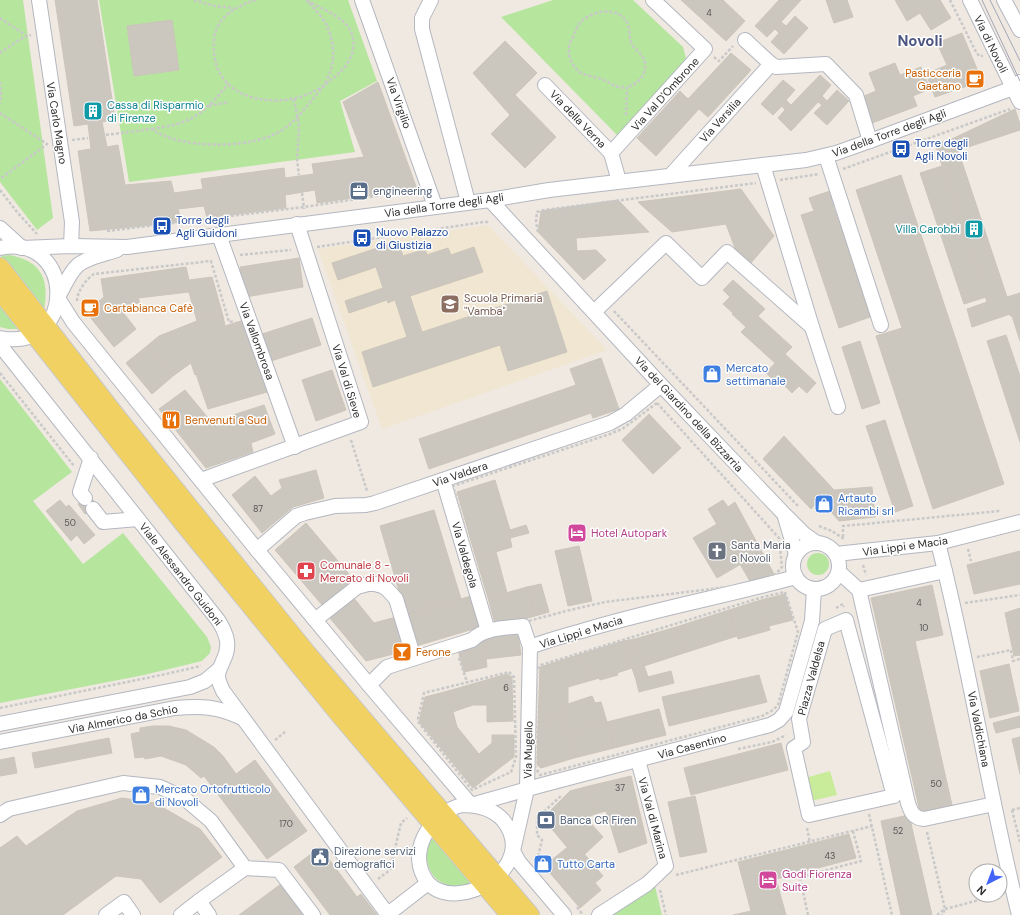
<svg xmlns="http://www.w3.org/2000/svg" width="1020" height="915" viewBox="0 0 1020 915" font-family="'DM Sans',sans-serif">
<rect width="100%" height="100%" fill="#efe9e1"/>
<path fill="#f0e6d1" d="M488,225L607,350L382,429L318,249Z"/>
<g fill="#b6e59e">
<path d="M0,0H23L53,218L37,230L0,182Z"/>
<path d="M99,0H348L377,81L340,101L355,152L129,182Z"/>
<path d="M553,0H633L683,47L686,58L684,63L617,135L501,17Z"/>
<path d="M10,255C43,262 49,280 44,311L1,256Z"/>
<path d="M0,302L21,329H8L0,327Z"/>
<path d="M0,379L72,472L33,501L83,564L123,533L207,637L211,647L210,653L202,661L144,675L0,703Z"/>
<circle cx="818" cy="564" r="11"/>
<path d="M433,837L473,883C464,885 455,888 445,884C426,877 422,852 433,837Z"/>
<path d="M655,886L662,915H613Z"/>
</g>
<path fill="#c9ec9a" d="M830,771L837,795L811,801L805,778Z"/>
<g fill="#cbc7bf" stroke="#cbc5ba">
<path d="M55,0H97L115,119L102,122L107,147L118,145L125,185L171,181L174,193L203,189L201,179L284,168L285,178L314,174L312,164L364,157L343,102L378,82L417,189L317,203L315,190L285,195L286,208L207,218L204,206L178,209L182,222L90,231L78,151L91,149L88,124L74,126Z"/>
<path d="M681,0H723L745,21L726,41Z"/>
<path d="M779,0H801L781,22L786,26L795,16L808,28L784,54L771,42L779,33L775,29L767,37L755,26Z"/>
<path d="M826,0H847L853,17L834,23Z"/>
<path d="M895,0H940L951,18L931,30L920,13L907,21Z"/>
<path d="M172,20L179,70L134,76L127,26Z"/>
<path d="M962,33L982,81L935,97L926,74L947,65L937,43Z"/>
<path d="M505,41L537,73L515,95L556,137L525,168L491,134L510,115L473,73Z"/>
<path d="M731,53L751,70L708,117L699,109L656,156L637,138L680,91L688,99Z"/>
<path d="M895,63L900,75L921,67L930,89L913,96L917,106L872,123L862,97L876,91L869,73Z"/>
<path d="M820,75L831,85L822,96L827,101L837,90L849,101L827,125L814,113L822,105L818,102L791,131L778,118L785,110L782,106L773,115L761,104L783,80L795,90L786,100L791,105Z"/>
<path d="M1015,109L1020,124V130L959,150L954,138Z"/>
<path d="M954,138L1007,297L1020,293V341L1012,316H1010V314L972,327L967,309L987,302L935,144Z"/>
<path d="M942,166L986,297L964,304L920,173Z"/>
<path d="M901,175L1004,484L933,509L876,336L902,328L856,190Z"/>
<path d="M741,189L774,236L750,264L735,248L726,224L672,232L638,202Z"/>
<path d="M833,190L837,205L833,206L862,286L860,287L870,317L839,328L801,215L814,211L809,198Z"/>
<path d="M618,200L649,232L576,238L577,251L596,250L606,260L584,280L538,232L541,211Z"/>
<path d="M398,241L403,256L425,249L427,255L448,248L451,255L474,247L483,272L410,296L422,332L547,291L567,352L508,371L500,345L373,387L362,352L407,337L395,300L388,303L387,300L349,313L345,301L383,288L376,267L338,280L332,263Z"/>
<path d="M299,258L303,287L246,297L240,267Z"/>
<path d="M186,267L189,280L212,277L223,316L197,321L189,292L138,298L140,303L118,306L136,329L114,347L86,312L104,297L101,279Z"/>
<path d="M733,280L765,309L758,316L792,347L785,354L816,383L807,393L799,386L792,393L783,384L780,386L766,373L775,363L741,332L746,327L732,314L733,313L723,304L730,297L723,290Z"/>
<path d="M223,316L225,326L244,320L267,392L208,409L196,374L195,375L191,363L173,376L147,346L159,336L197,321Z"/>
<path d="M312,318L321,345L271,361L262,334Z"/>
<path d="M1006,335L1020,376V442L987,341Z"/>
<path d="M860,341L880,403L862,409L842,347Z"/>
<path d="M147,346L173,376L152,394L126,363Z"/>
<path d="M601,358L619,409L593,418L591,413L429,469L419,439L576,385L570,369Z"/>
<path d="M332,370L346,410L316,421L302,380Z"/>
<path d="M185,390L213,424L235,418L233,415L264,405L275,434L251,443L253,452L206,468L159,409Z"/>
<path d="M649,414L681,448L653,474L622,440Z"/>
<path d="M885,420L913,506L895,512L866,426Z"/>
<path d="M784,436L834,490L872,487L875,517L839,521L820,499L811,509L763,459Z"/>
<path d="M316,470L324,498L293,507L262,533L232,495L255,476L271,496L282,488L279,480Z"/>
<path d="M495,480L510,530L526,525L529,533L510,538L512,547L476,558L457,492Z"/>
<path d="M90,496L97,505L85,514L78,504Z"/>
<path d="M60,500L66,507L69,505L95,535L84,544L77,535L71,541L46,511Z"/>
<path d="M723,500L728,507L735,502L774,574L751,583L708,509Z"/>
<path d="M434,510L461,599L406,615L380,526Z"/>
<path d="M306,523L354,580L323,606L275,550Z"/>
<path d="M717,524L741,564L717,578L693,538Z"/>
<path d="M579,546L592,601L568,606L555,551Z"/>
<path d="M1020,551V584L974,594L967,565Z"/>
<path d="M496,552L507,593L488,598L476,558Z"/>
<path d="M541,584L549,612L535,616L527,587Z"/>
<path d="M932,585L943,635L915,641L952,805L920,812L871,598Z"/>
<path d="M527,587L535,616L496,627L488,598Z"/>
<path d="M785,594L793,620L769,626L761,600Z"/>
<path d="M471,596L480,627L416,646L406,615Z"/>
<path d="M353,597L374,623L396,617L405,651L366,661L329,617Z"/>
<path d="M761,600L770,630L738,639L729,610Z"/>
<path d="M1020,608V655L1014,656L1005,613Z"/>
<path d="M729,610L737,636L684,653L676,627Z"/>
<path d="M676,627L684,653L644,666L635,639Z"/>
<path d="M518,632L521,655L486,659L483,636Z"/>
<path d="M635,639L648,677L636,680L623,641Z"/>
<path d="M484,641L487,667L464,672L458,650Z"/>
<path d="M623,641L632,668L617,673L618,675L600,680L599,678L589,681L581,654Z"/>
<path d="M581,654L589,681L568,687V714L538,723L540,667Z"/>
<path d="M1009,664L1019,711L990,718L980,671Z"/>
<path d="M671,671L674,683L639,692L636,680Z"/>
<path d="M507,674L512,677L513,721L487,722V705H473L458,710L455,699L450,700L448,691Z"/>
<path d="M759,675L767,702L669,726L662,697Z"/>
<path d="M448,691L450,700L455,699L458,710L453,712L457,727L430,735L419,722L425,697Z"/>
<path d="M592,696L595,703L601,702L607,722L562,734L563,716L568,714V704Z"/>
<path d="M659,709L666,735L614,748L607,722Z"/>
<path d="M563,716L562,734L567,732L574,758L541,768L537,765L538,723Z"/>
<path d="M1020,716V727L996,733L993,723Z"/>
<path d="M607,722L614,748L574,758L567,732Z"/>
<path d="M153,726H169L186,730L214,747L223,756L236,774L255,760L307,831L267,859L204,776L201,778L186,765L161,756L145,759L144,757L135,758L131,734L140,732V728Z"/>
<path d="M457,727L479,754L492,743V735H514V757L473,788L430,735Z"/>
<path d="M1020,737V774L1012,739Z"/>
<path d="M109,738L112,753L35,768L32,753Z"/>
<path d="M781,743L788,770L691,795L684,768Z"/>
<path d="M14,757L17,773L0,776V760Z"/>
<path d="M631,776L647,843L619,853L606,811L595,814L589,786Z"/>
<path d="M589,786L595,814L586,818L561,840L543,818L570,791Z"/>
<path d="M695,796L707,852L680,857L668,802Z"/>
<path d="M122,798L155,803L200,829L222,857L160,903L141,879L116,876L63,915H0V848L17,836L26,846L77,811Z"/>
<path d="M909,815L932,915H901L881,821Z"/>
<path d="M586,818L603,837L585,854L574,842L567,847L561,840Z"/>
<path d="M849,834L856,858L776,879L786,915H733L751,911L738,862Z"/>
<path d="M574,842L603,876L595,883L601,890L580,908L544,866Z"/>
<path d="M320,847L357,897L361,894L377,915H330L294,867Z"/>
<path d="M281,884L304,915H239Z"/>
</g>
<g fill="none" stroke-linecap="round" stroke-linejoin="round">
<g stroke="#b4b7c1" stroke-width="16">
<g id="minor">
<path d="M39,0L72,222L71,246"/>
<path d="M362,0L435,206"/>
<path d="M431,0L422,18V29L468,202"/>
<path d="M970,0L1020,102"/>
<path d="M1004,0L1020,30"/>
<path d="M745,40L771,64"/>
<path d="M545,85L611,153"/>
<path d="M826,156L881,325"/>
<path d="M763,165L812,327L838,407"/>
<path d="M670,176L771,64L776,67L826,64L856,95L870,141"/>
<path d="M619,181L611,153L705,49L653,0"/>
<path d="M490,200L661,385L785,515L804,534L817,543"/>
<path d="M0,228L22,248"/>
<path d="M219,235L295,447"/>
<path d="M0,248C75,232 78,353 0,338"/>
<path d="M22,248L71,246L127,247L490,200L549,190L806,160L836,153L870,141L1013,88L1020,82"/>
<path d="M58,297C64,287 69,273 78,265C88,257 105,254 117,250"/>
<path d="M58,298L73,322L257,550L369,685L471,805L542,785L770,725L779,720L786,712L812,621L814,589"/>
<path d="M594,312L666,243L702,278L727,252L812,327"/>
<path d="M0,345L218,620C227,634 231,646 223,661C221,667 218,670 218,676C218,681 221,686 223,691L388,915"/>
<path d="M201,480L361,422L297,224"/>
<path d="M443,480L488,631"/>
<path d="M85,498L80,492L91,458"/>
<path d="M93,509L103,522L138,519"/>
<path d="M785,517L796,554"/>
<circle cx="816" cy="566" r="23"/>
<path d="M938,543C970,666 988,792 1019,915"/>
<path d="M257,550L296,516L305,513L335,506L366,505L375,503L610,423L626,414L661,385"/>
<path d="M836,554L938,543L1020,522"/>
<path d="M839,572L859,590L908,803C911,812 913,818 924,819L994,804"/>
<path d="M859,590L945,571"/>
<path d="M315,620L357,587L368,584H375L382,586L387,589L396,599L414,658"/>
<path d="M846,620L894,796L809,815L794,748L803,742L799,719L825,629Z"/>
<path d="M530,647C548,640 567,635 585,630C655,609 726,596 796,577"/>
<path d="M369,685L387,667L472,640C485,627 507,628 523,626L530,647L527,789L513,851L519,862L564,915"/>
<path d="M0,724L190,687L205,681L218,670"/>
<path d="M0,742L175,708C202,706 217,706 242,718"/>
<path d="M462,805C478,805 492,808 503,820C541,867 458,915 428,883C405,854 430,813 462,805Z"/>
<path d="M0,815L9,809L123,783L160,787L184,798L211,821L245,868L279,870L313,915"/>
<path d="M388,914L428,883"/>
<path d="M106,915L124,902L133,915"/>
<path d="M181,915L199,901"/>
<path d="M209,915L199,901L245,868"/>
<path d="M599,915L647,884L666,866L638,760"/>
</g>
</g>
<g stroke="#c9c9c9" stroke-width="20">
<g id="major">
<path d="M0,267L116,416L305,651L530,915"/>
<path d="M0,291L184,524L340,715L510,915"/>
</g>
</g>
<g stroke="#c9c9c9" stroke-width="2.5" stroke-dasharray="3 2" stroke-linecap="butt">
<path d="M194,0L215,6L234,8"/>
<path d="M256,0C238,5 216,17 214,39C213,55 215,71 228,84C249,104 289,105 314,91C317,90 322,88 324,85C326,83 327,79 328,77C336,61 334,40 326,24C322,16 313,8 307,0H304"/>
<path d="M950,0L975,50L979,56H983"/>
<path d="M0,18L27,36L31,35"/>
<path d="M0,53L19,40L27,36"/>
<path d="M714,57L719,61L733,46"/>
<path d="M0,82L1,95L0,103"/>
<path d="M294,99L299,126L297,160L299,175"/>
<path d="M209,106L229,102"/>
<path d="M0,113L47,144L0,179"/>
<path d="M626,115L627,87C639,84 649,72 644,59C641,53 634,49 631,42C629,36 630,30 628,24C621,10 604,9 591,15C581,19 577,26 574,35C573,38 571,40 570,43C566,54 572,67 581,73C587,76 595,77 602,79C611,83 616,89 627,87"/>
<path d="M152,129C162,127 173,126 183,122C201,116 216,99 228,84"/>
<path d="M106,135L152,129C181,150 256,150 285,128C301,116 311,100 324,86C329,81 335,77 340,72C350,63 357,47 352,34C345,16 321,9 306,0"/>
<path d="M72,140L88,138"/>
<path d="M843,169L1010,109"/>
<path d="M780,180L819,174"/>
<path d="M0,190L17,212L37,234"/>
<path d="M302,193L304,209"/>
<path d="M107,231L304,207L416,190"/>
<path d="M538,232L536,222L537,212L544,210L756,183"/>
<path d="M317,247L483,222H490"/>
<path d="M240,255L291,250"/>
<path d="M77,301C77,292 86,279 94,274L211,261L229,322L235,321"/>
<path d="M614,311L798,506"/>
<path d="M0,373L74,466"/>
<path d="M657,403L779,538L782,567L775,575L752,584L605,602L570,610L502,628H495L491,621L453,486L610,434L622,429Z"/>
<path d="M351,440L367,491"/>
<path d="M819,526L832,531L844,539"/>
<path d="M843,537V526L1000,511"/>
<path d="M968,549L971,561"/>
<path d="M863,565L866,575"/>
<path d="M785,592L798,632L778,705L773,710L762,716L540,775L535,767L537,669L541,665L763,597Z"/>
<path d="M965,603L1020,595"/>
<path d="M836,608L843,604L844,607"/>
<path d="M977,657L1011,650L1013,661L1020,659"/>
<path d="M459,658L467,682"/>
<path d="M509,672L514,677L516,757L511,772L472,790L419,723L418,719L424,693Z"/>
<path d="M0,708L166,674L201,666"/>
<path d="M275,740L285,732"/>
<path d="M738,749L772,742L786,735"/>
<path d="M1012,810L1020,842"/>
<path d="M1012,810L1020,808"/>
<path d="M869,814L892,915"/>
<path d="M807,828L810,843"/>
<path d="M927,832L945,909L942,915"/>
<path d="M537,861L542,840L537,835V818L562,795"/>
<path d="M676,875L872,826"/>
<path d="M378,879L390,870L401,823L407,818"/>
<path d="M660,890L666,915"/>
<path d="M577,907L583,915"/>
<path d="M808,915L800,877L861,861L853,831"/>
<path d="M937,915L945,909L998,895"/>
</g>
<use href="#minor" stroke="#fff" stroke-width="14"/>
<use href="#major" stroke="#f2d163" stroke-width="18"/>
<g stroke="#a3a6b8" stroke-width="1">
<path d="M982,0L1020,81"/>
<path d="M990,0L1020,61"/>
</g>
</g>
<defs>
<g id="cafe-square" transform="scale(1)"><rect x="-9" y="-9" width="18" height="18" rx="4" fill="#e8710a" stroke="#fff"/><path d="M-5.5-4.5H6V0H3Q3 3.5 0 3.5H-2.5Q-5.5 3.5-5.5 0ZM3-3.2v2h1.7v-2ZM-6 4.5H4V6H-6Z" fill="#fff"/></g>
<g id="building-square" transform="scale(1)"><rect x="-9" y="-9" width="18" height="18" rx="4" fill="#0f9aa8" stroke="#fff"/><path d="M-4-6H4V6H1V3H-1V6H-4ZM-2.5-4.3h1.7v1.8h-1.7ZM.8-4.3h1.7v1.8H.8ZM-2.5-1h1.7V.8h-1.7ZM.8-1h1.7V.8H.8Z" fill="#fff"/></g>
<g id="bus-square" transform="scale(1)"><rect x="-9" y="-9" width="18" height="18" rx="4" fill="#1a4fb4" stroke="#fff"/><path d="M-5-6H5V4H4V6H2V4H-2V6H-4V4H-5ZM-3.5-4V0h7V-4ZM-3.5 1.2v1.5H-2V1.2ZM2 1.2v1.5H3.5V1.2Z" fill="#fff"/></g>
<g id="office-square" transform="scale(1)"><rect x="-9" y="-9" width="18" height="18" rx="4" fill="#5c6f8a" stroke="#fff"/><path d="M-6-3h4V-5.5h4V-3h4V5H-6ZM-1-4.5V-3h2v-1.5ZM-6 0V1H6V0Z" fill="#fff"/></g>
<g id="school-square" transform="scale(1)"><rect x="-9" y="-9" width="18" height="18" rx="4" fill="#8d6e63" stroke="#fff"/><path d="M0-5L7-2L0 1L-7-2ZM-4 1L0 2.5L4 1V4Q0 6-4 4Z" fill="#fff"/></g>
<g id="shop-square" transform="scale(1)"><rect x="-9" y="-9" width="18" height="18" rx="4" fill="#3f7fe0" stroke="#fff"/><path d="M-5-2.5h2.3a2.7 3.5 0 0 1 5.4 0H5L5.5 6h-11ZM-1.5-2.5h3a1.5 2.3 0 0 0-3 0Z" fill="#fff"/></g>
<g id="restaurant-square" transform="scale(1)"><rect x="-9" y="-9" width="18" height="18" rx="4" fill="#e8710a" stroke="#fff"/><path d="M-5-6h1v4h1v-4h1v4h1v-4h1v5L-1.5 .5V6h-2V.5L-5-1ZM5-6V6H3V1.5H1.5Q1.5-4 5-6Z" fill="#fff"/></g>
<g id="hotel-square" transform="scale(1)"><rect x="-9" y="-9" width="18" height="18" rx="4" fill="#d1479c" stroke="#fff"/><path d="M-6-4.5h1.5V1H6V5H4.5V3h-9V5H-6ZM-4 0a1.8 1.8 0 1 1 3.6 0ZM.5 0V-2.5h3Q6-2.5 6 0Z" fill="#fff"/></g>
<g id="church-square" transform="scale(1)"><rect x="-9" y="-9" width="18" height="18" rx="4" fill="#6b7280" stroke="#fff"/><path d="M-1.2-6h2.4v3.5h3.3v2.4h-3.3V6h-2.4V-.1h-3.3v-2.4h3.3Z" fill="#fff"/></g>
<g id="pharmacy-square" transform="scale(1)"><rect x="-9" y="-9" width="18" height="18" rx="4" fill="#e0444e" stroke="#fff"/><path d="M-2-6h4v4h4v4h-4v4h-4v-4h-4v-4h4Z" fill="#fff"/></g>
<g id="bar-square" transform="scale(1)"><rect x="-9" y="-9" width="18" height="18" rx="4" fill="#e8710a" stroke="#fff"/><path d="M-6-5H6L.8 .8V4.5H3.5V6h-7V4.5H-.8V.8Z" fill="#fff"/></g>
<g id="bank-square" transform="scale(1)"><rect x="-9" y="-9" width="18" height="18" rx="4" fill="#5c6f8a" stroke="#fff"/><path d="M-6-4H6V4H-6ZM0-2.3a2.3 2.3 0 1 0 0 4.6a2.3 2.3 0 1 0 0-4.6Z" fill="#fff"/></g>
<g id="civic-square" transform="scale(1)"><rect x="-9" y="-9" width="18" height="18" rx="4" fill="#5c6f8a" stroke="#fff"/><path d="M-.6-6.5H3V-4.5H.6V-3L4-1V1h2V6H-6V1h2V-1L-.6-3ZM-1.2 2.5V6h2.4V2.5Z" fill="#fff"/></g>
</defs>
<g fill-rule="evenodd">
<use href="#cafe-square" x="975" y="79"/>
<use href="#building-square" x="93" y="111"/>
<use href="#bus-square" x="901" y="149"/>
<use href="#office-square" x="359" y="191"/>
<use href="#bus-square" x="162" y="226"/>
<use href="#building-square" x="974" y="229"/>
<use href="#bus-square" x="362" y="238"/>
<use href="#school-square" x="450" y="304"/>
<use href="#cafe-square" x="90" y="308"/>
<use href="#shop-square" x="712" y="374"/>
<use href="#restaurant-square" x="171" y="420"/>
<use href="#shop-square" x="824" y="504"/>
<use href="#hotel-square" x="577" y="533"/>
<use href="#church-square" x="717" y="551"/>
<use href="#pharmacy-square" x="306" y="571"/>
<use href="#bar-square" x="402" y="652"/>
<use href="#shop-square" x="141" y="795"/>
<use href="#bank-square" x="546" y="820"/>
<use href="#civic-square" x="320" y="857"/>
<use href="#shop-square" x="543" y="864"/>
<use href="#hotel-square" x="768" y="880"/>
</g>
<g text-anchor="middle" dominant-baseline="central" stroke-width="3" stroke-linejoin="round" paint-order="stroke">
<g font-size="9" fill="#555452">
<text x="709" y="13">4</text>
<text x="258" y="509">87</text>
<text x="70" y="523">50</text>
<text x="919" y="603">4</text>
<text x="924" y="628">10</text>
<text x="506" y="688">6</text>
<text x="936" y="784">50</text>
<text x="620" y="788">37</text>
<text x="286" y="824">170</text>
<text x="898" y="831">52</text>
<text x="830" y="856">43</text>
</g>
<g font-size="11" fill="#2e2e2e" stroke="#fff">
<text transform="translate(991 44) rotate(64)">Via di Novoli</text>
<text transform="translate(665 94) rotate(-48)">Via Val D'Ombrone</text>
<text transform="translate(399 103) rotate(70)">Via Virgilio</text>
<text transform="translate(578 119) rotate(46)">Via della Verna</text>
<text transform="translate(720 120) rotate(-48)">Via Versilia</text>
<text transform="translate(57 123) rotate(81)">Via Carlo Magno</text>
<text transform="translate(889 133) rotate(-20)">Via della Torre degli Agli</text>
<text transform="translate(444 205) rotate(-8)">Via della Torre degli Agli</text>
<text transform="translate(257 341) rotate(70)">Via Vallombrosa</text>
<text transform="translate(347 381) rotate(73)">Via Val di Sieve</text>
<text transform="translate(689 414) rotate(47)">Via del Giardino della Bizzarria</text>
<text transform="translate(460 474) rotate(-19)">Via Valdera</text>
<text transform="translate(905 546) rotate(-8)">Via Lippi e Macia</text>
<text transform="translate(465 555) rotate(74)">Via Valdegola</text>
<text transform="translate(181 574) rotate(52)">Viale Alessandro Guidoni</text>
<text transform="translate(581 632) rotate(-17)">Via Lippi e Macia</text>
<text transform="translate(811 678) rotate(-75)">Piazza Valdelsa</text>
<text transform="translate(123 719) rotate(-11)">Via Almerico da Schio</text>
<text transform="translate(979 729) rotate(79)">Via Valdichiana</text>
<text transform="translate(692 746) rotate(-15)">Via Casentino</text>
<text transform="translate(528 750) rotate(-89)">Via Mugello</text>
<text transform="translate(653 818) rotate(75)">Via Val di Marina</text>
</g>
<g font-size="11" fill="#c56008" stroke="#fff" text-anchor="start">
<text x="961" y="73" text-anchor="end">Pasticceria<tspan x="961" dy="13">Gaetano</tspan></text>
<text x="104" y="308">Cartabianca Cafè</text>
<text x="185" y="420">Benvenuti a Sud</text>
<text x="416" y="652">Ferone</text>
</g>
<g font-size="11" fill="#0d838f" stroke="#fff" text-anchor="start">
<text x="107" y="105">Cassa di Risparmio<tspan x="107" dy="13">di Firenze</tspan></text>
<text x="960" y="229" text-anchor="end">Villa Carobbi</text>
</g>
<g font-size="11" fill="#164399" stroke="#fff" text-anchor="start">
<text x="915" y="143">Torre degli<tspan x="915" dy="13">Agli Novoli</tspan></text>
<text x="176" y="220">Torre degli<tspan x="176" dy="13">Agli Guidoni</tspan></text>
<text x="376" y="232">Nuovo Palazzo<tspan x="376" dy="13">di Giustizia</tspan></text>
</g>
<g font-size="11" fill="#4e5e75" stroke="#fff" text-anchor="start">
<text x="373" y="191">engineering</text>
<text x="560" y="820">Banca CR Firen</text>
<text x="334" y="851">Direzione servizi<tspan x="334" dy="13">demografici</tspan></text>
</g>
<g font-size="11" fill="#785e54" stroke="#fff" text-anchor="start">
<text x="464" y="298">Scuola Primaria<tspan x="464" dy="13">"Vamba"</tspan></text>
</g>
<g font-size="11" fill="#366cbe" stroke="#fff" text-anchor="start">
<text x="726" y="368">Mercato<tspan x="726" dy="13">settimanale</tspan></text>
<text x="838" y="498">Artauto<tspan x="838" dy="13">Ricambi srl</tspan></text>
<text x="155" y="789">Mercato Ortofrutticolo<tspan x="155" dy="13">di Novoli</tspan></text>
<text x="557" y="864">Tutto Carta</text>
</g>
<g font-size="11" fill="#b23c85" stroke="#fff" text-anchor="start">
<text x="591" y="533">Hotel Autopark</text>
<text x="782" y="874">Godi Fiorenza<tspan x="782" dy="13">Suite</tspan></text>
</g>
<g font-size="11" fill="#5b616d" stroke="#fff" text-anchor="start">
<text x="731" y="545">Santa Maria<tspan x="731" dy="13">a Novoli</tspan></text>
</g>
<g font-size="11" fill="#be3a42" stroke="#fff" text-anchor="start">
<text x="320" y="565">Comunale 8 -<tspan x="320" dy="13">Mercato di Novoli</tspan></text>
</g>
<g font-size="15" font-weight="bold" fill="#4d5680" stroke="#fff">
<text x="920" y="41">Novoli</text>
</g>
</g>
<g transform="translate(988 883) rotate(222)"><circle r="19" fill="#ffffff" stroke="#ababab"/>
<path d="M0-3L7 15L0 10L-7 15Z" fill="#4264fb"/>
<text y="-6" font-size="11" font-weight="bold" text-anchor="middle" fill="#2e2e2e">N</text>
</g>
</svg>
